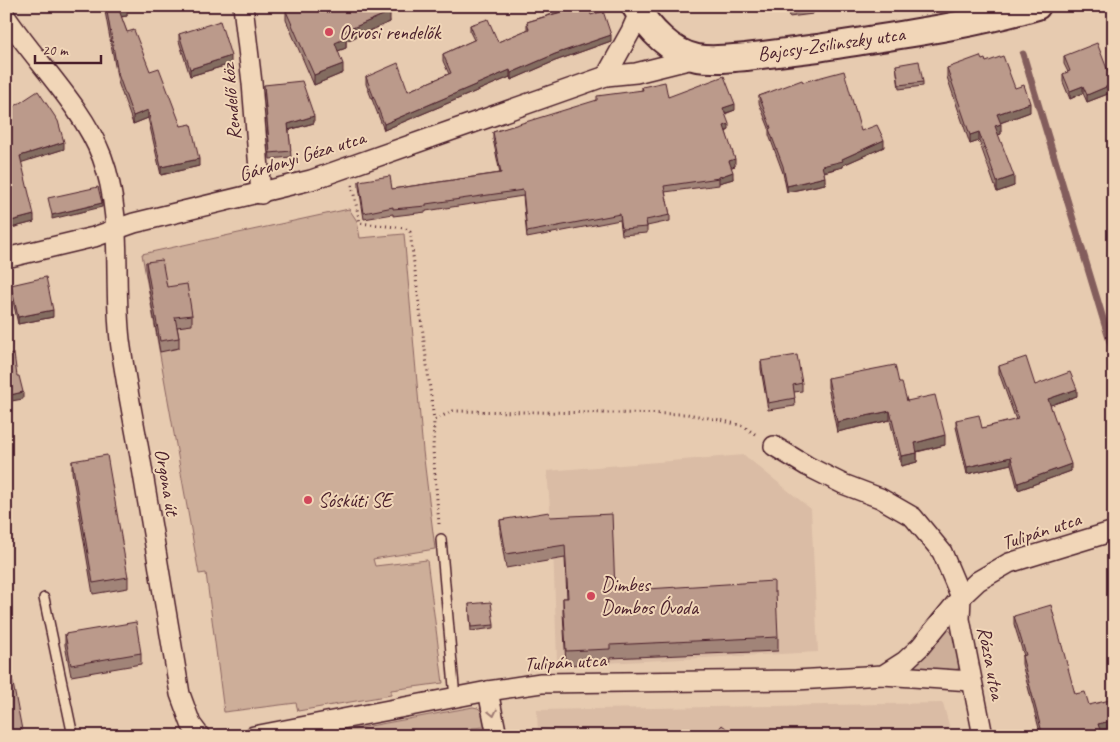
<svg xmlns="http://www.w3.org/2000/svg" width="1120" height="742" viewBox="0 0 1120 742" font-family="Caveat,sans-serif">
<rect width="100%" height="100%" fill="#e7cbb0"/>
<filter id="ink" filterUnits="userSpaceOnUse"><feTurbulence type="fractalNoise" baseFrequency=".02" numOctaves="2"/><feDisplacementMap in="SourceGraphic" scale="10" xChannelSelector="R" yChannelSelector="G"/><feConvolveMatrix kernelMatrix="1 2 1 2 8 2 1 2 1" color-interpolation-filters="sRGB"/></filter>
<g filter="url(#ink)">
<g fill="#dabca5">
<path d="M744,455L811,509L818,652L566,665L557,661L553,545L547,471Z"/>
<path d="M943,703L952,736H538L537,710Z"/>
</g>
<g fill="#cdae99" stroke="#8c6662">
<path d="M349,209L357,221L360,238L404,234L423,451L435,549L373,559L375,566L427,560L443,683L391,690V695L298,711L296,703L224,712L206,573L199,574L142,254Z"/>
<path d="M945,629C958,630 958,653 960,665L958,669L954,670L914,668L913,665Z"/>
<path d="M473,707L478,708L483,712L486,727L471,728L472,736H316Z"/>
</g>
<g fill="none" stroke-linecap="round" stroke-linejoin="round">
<path stroke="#835d5b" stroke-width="7" d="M1023,54L1114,355"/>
<g stroke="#4a1f2b" stroke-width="12">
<g id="lane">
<path d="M441,539L455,698"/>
<path d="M44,598L73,736"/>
</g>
</g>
<g stroke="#4a1f2b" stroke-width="22">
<g id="street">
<path d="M243,6L252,83L261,194"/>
<path d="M6,17C36,62 83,107 102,157C124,216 113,279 120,340C125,379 133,417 140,456C153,535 167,614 180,694L191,724L200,736"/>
<path d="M606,76L631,31L639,13"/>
<path d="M6,258L94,237L134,223L311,180L606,76L636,73L696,58"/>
<path d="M774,446L807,466L843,484L880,498L913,517L942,552L961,597L960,619L983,736"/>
<path d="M883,675L971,681"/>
<path d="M488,691L497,736"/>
<path d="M254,736L488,691L541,683L796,680L883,675L905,661L920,647L961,597L978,581L1009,563L1114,531"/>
</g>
</g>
<g stroke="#4a1f2b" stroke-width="30">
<path id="secondary" d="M635,6C649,29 671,53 697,58C714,61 730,58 746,57C770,54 794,51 818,48C891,36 966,27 1037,6"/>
</g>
<g stroke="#4a1f2b" stroke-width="3" stroke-dasharray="1 4" stroke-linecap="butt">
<path d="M352,185L360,223L405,228L410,232L434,420"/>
<path d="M439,524L433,450L434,420L453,411L687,414L720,420L743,426L758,436"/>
</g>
<use href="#lane" stroke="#f1d6b8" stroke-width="9"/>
<use href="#street" stroke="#f1d6b8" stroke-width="19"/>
<use href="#secondary" stroke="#f1d6b8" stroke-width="26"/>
</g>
<g fill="#a18478" stroke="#4a1f2b">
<path d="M104,6H126L127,16L121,17L127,32L181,126L199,166L161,175L148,118L133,124L118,82Z"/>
<path d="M294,6H387L390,22L346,41V48L338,51L343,73L314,85L286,20V11L294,7Z"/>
<path d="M558,6L591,15L611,41L555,61L511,80L510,77L384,130L366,84V77L408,91L449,74L443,61V54L474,40L470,32V25L498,42L527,30V22L559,12Z"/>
<path d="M787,6H813V14L789,17Z"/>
<path d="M179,34L231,64L190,76L179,41Z"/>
<path d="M1064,56L1113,92L1087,102L1083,93L1070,99L1063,82V74L1068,72L1064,64Z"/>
<path d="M982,60L986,62L1015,88L1030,112L1000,123L1001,134L998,135L1014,186L997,192L979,141L970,144L947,77V68Z"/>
<path d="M896,65L923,82V86L899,89Z"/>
<path d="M803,82L861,131L884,147L843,165V167L824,172L825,184L787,192L783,173L769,135V128L759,103V96Z"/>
<path d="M264,85L314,123L289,130L291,157L270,159Z"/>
<path d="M642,87L668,97L735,110L725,114L729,130L726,132L735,166L731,167L733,179L719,183V185L665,192L670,215V221L647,226V233L622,235L620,220L527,238L523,196L426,211V212L393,216V214L364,219L359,187V181L392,189L500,173L493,139V132L642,90Z"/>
<path d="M9,110L64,149L21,162L34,222L11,228L7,210L6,211V118L9,117Z"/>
<path d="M146,262L167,287L192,315V325L177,327L179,338V348L160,352L146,273Z"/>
<path d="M11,285L53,317L18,324L11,292Z"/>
<path d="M761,361L802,383V391L794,392L795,406L768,410L761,369Z"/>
<path d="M999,366L1035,385L1077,396L1050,405L1071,471L1018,490L1011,464L967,474L956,427V420L982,428L1016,420L999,373Z"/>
<path d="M828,378L899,383L907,401L945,445L917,452V462L901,466L890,420L837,432L828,387Z"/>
<path d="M72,461L128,577V588L93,594L72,472Z"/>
<path d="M550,517L615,591L778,637V651L610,658V663L566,665L563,612V598H567L565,558L506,568L500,533V520Z"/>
<path d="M469,604L494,625V628L471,631Z"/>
<path d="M1014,616L1075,694L1089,705L1100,731L1102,736H1041L1022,664V656H1024L1014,624Z"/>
<path d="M65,634L141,653V664L71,676L65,645Z"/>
</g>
<g fill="#836c61" stroke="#4a1f2b">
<path d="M669,6H679L669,10Z"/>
<path d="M127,8V16L119,17V10Z"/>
<path d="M390,12V22L346,41V48L335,52V43L343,32Z"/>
<path d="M611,35V41L555,61L511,80V73L555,54Z"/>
<path d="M231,56V64L190,76V69Z"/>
<path d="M343,64V73L314,85V75Z"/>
<path d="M510,70V77L384,130V124Z"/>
<path d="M1113,84V92L1087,102V95Z"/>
<path d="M1083,86V93L1070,99V91Z"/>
<path d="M1030,103V112L997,124V114Z"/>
<path d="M735,104V110L723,114V108Z"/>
<path d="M148,110V118L133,124V116Z"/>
<path d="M314,116V123L288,130V124Z"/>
<path d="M729,124V130L724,132V126Z"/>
<path d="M1001,124V134L995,136V126Z"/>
<path d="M979,132V141L970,144V135Z"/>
<path d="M884,140V147L843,165V167L822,172V166L842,159Z"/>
<path d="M64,142V149L20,163V156Z"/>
<path d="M199,159V166L161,175V167Z"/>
<path d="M735,159V166L729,168V161Z"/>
<path d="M733,172V179L719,183V177Z"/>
<path d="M1014,176V186L997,192V182Z"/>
<path d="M825,177V184L787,192V186Z"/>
<path d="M102,203V207L52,219V215Z"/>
<path d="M34,215V222L11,228V221Z"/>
<path d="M53,310V317L18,324V317Z"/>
<path d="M1077,389V396L1048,406V399Z"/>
<path d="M23,392V399L6,402V396Z"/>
<path d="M890,411V420L837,432V422Z"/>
<path d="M945,435V445L915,452V443Z"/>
<path d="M917,453V462L901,466V456Z"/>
<path d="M1011,457V464L967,474V467Z"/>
<path d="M1071,464V471L1018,490V483Z"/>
<path d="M1114,720V727L1098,731V724Z"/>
</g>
<g fill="#bb9a8b" stroke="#4a1f2b">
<path d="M106,6H126L127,8L119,10L127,32L134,30L150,71L159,68L181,126L191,124L199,159L161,167L148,110L133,116L118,74Z"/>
<path d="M296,6H387L390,12L343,32L346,38L335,43L343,64L314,75L286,11Z"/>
<path d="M559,6H589L591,15L603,11L611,35L555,54L511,73L510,70L384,124L366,77L398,63L408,91L451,73L443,54L476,39L470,25L488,19L498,42L529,29L527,22L561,12Z"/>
<path d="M788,6H813V10L789,14Z"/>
<path d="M220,21L231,56L190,69L179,34Z"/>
<path d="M1097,43L1113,84L1087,95L1083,86L1070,91L1063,74L1070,71L1064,56Z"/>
<path d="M980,56L982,60L985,59L986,62L1003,56L1015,88L1024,85L1030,103L997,114L1001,124L995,126L1014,176L997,182L979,132L970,135L947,68Z"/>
<path d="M919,61L923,82L899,85L896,65Z"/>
<path d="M844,71L861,131L877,125L884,140L842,159L843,161L822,166L825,177L787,186L783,166L769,129L771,128L759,96L802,80L803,82Z"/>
<path d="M724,76L735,104L723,108L729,124L724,126L735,159L729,161L733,172L719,177V178L664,186L670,215L646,220L647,227L622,229L620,214L527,232L523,190L426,204V206L393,209V207L364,213L359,181L390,176L392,189L501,173L493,132L597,100V96L643,90L642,87L665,82L668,97Z"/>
<path d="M302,81L314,116L288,124L291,151L270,153L264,85Z"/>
<path d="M38,91L58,121L64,142L20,156L34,215L11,221L7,203L6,204V118L13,115L9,110Z"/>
<path d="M98,187L102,203L52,215L48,198Z"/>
<path d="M162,260L167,287L187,284L192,315L175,317L179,338L160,341L146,262Z"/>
<path d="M46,277L53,310L18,317L11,285Z"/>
<path d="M14,354L17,376H19L23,392L6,396V355Z"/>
<path d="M797,355L802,383L793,385L795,398L768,403L761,361Z"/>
<path d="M1026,357L1035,385L1070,372L1077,389L1048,399L1071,464L1018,483L1011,457L967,467L956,420L979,415L982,428L1018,419L999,366Z"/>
<path d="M895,365L899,383H902L907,401L935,395L945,435L915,443L917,453L901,456L890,411L837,422L828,378Z"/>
<path d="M107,455L128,577L93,583L72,461Z"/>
<path d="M549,512L550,517L612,514L615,591L774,581V592H776L778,637L610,645V649L566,651L563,598H568L565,545L506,554L500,520Z"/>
<path d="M491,602L494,625L471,627L469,604Z"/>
<path d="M1051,605L1075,694L1085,692L1089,705L1114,699V720L1098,724L1102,736H1043L1022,656L1026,655L1014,616Z"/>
<path d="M136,622L141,653L71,665L65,634Z"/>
<path d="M11,673L23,735L18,736H6V674Z"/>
<path d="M722,725L736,736H713Z"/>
</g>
<defs><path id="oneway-chevron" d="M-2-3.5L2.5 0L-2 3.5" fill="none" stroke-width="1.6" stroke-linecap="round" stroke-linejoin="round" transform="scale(1.25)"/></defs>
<use stroke="#9e7a72" href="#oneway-chevron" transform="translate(493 713) rotate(78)"/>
</g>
<g fill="#d1495b" stroke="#f1d6b8" stroke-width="2">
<circle cx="329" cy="32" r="5"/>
<circle cx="308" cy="500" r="5"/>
<circle cx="591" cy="596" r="5"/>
</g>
<g text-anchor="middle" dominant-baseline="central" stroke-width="4" stroke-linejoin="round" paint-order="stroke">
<g font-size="20" fill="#4a1f2b" stroke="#f1d6b8" text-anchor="start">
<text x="339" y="32">Orvosi rendelők</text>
<text x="318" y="500">Sóskúti SE</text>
<text x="601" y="584">Dimbes<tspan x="601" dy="23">Dombos Óvoda</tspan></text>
</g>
<g font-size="20" fill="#4a1f2b" stroke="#f1d6b8">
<text transform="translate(831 44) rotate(-8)">Bajcsy-Zsilinszky utca</text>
<text transform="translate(231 102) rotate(-95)">Rendelő köz</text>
<text transform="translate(302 156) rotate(-17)">Gárdonyi Géza utca</text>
<text transform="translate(167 482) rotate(80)">Orgona út</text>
<text transform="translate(1041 531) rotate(-18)">Tulipán utca</text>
<text transform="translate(565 662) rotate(-3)">Tulipán utca</text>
<text transform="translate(991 663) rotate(79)">Rózsa utca</text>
</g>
</g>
<rect width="1120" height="742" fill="none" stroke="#f1d6b8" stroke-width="25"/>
<rect x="12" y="12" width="1095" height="717" fill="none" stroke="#4a1f2b" stroke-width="2" filter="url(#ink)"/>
<path d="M35 55v8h66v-8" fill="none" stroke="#4a1f2b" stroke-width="2.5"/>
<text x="42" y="55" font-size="15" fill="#4a1f2b" stroke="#f1d6b8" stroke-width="4" paint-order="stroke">20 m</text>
</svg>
